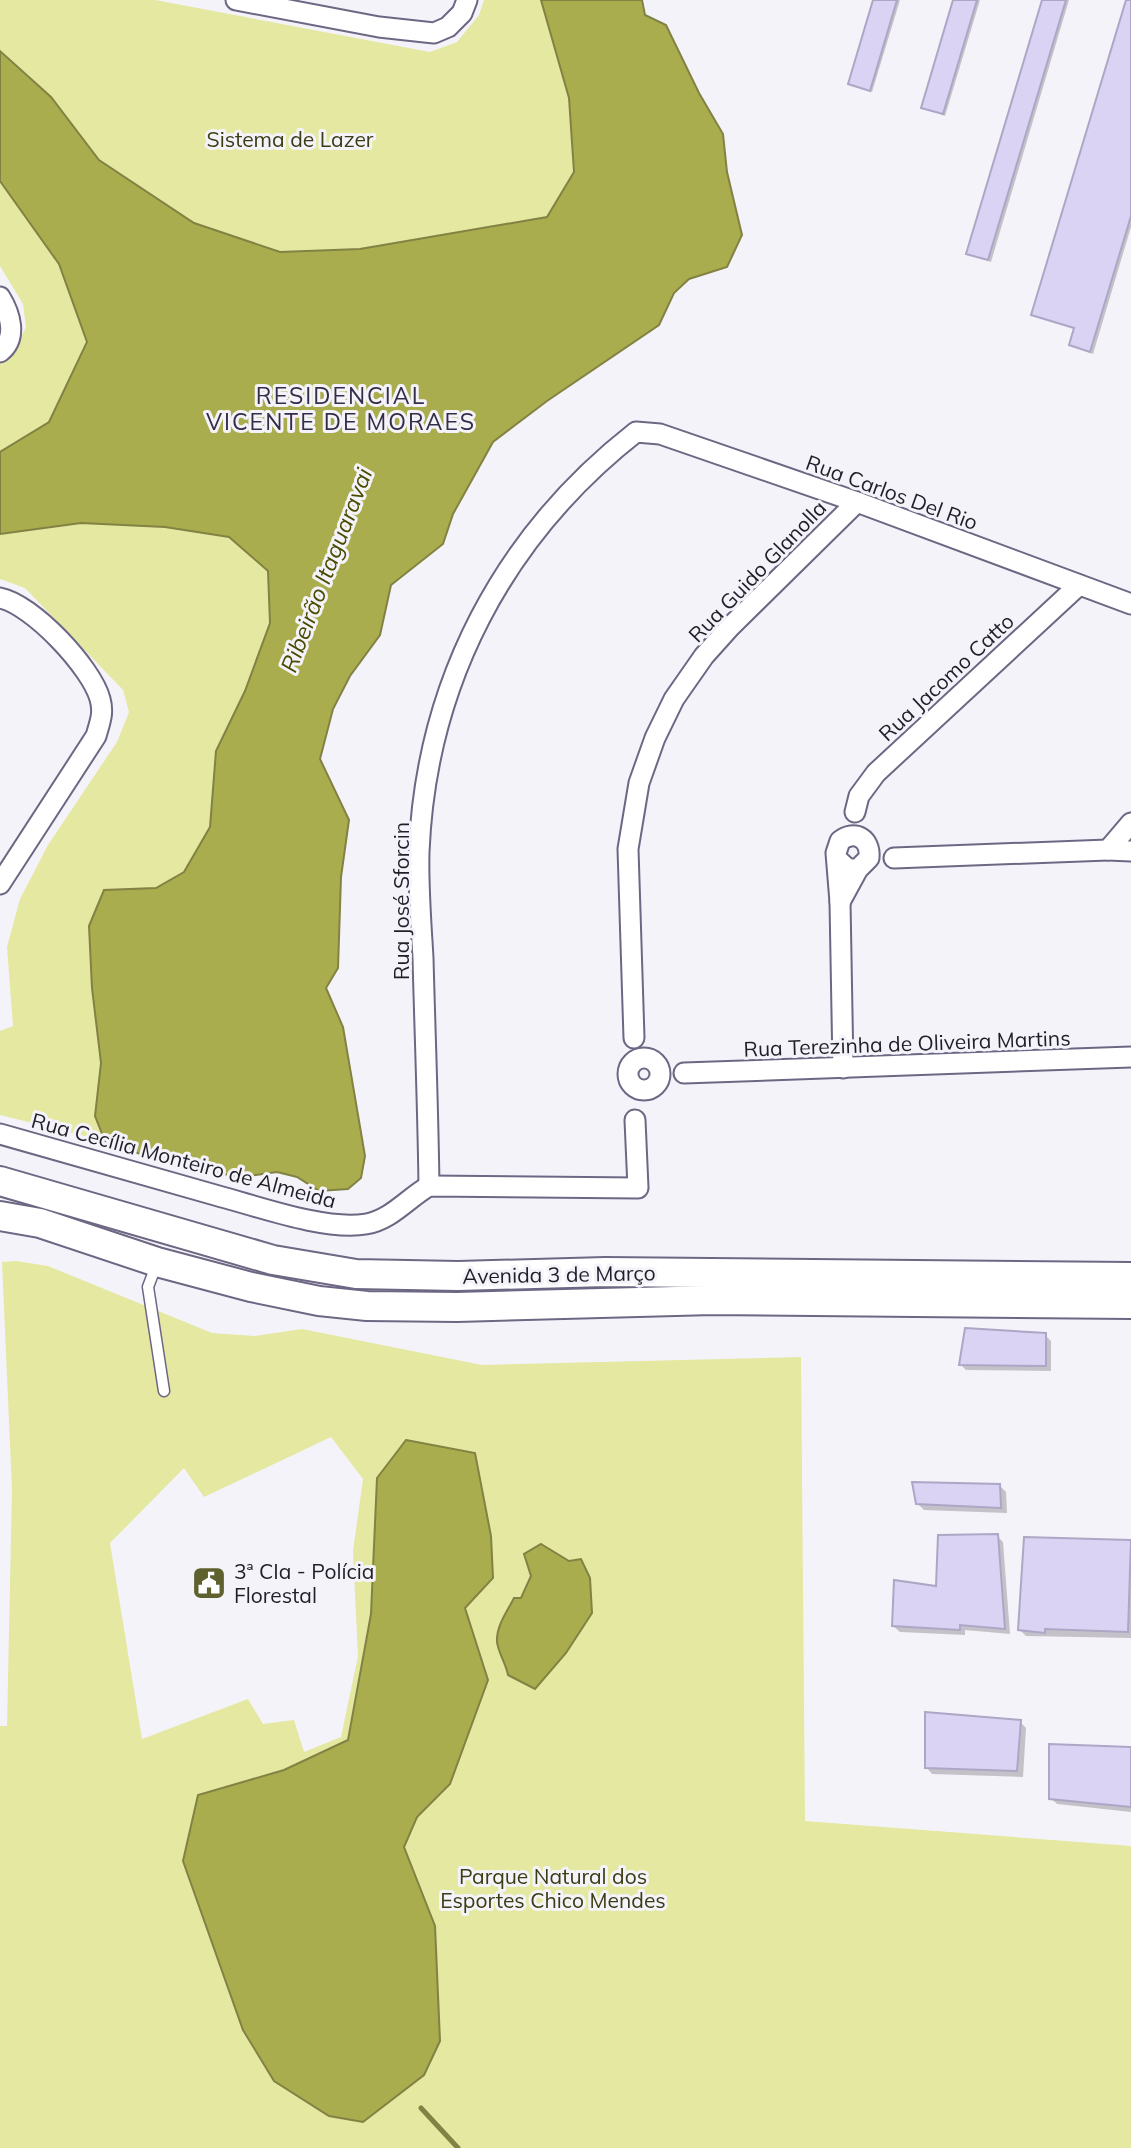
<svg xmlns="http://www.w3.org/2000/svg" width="1131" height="2148" viewBox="0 0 1131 2148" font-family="Mulish,sans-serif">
<rect width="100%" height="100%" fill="#f5f3fa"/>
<g fill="#e4e8a0" fill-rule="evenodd">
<path d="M0,0H155L430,52L457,42L479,15L484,0H541L569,98L574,172L547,217L360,249L280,252L194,223L99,160L51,97L0,51Z"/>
<path d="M0,181L59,264L87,342L49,422L0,452V364L15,350L26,327L23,304L0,266Z"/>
<path d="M82,522L165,527L229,537L268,571L270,623L245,691L216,751L210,827L184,872L156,888L104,891L89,926L92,988L101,1063L95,1116L105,1141L0,1115V1031L13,1026L7,947L20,899L48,845L117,742L129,712L123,690L25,588L0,579V534Z"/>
<path d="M16,1261L48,1266L212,1333L255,1336L302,1329L482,1365L801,1357L805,1821L1131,1846V2148H0V1726H7L12,1490L2,1262ZM331,1437L363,1479L353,1551L358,1656L341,1737L304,1752L294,1720L263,1724L248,1699L142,1739L110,1543L184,1468L204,1497Z"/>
</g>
<g fill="#aaad4e" stroke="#818243" stroke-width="2">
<path d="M541,0H642L645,15L666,25L699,93L723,134L727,172L742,235L727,267L689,279L674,293L659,325L547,401L493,442L453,514L443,544L391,585L380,635L350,676L333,709L320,759L349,820L341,877L338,968L326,988L343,1027L365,1156L361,1178L348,1189L319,1191L297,1177L277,1172L242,1177L186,1168L151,1158L105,1141L95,1116L101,1063L92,988L89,926L104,890L156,888L184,872L210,827L216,751L245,691L270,623L268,571L229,537L165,527L81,523L0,534V452L49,422L87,342L59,264L0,181V51L51,97L99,160L194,223L280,252L360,249L547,217L574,172L569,98Z"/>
<path d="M406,1440L475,1453L491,1536L493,1578L465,1608L488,1680L450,1784L417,1817L404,1847L435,1926L440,2041L424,2075L363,2122L329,2116L274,2081L243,2030L183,1861L198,1795L284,1770L348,1740L371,1614L377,1478Z"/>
<path d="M541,1544L569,1561L581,1559L590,1578L592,1613L566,1653L535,1689L508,1675C506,1664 498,1652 497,1642C496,1626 507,1612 514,1598H521L531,1576L524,1554Z"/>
</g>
<g fill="#0003">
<path d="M875,0H900L872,92L850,83Z"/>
<path d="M955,0H980L945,116L923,107Z"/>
<path d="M1044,0H1069L991,262L968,253Z"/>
<path d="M1127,0H1131V227L1093,354L1070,345L1075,329L1033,314Z"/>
<path d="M1045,1335L1051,1341V1371L966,1370L960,1364Z"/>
<path d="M1000,1486L1006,1492L1007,1513L924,1510L917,1503Z"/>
<path d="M997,1536L1003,1542L1010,1634L965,1630V1635L900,1632L893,1626Z"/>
<path d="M1026,1538L1131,1542V1638L1026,1636L1020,1630Z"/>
<path d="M1020,1722L1026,1728L1023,1777L932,1774L926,1767Z"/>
<path d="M1131,1748V1812L1057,1804L1051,1798Z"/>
</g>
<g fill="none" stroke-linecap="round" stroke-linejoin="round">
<path stroke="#818243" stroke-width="5" d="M421,2108L458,2148"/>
</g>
<g fill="#dbd3f4" stroke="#ada6c5" stroke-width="2">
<path d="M873,0H897L870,91L848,84Z"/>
<path d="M953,0H977L943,114L921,108Z"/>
<path d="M1042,0H1066L988,260L966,254Z"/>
<path d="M1126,0H1131V216L1090,352L1069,345L1074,328L1031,315Z"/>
<path d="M965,1328L1046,1333V1366L959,1365Z"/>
<path d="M912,1482L1000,1484L1001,1508L916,1504Z"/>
<path d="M998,1534L1005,1629L960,1625V1630L892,1626L894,1580L936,1586L938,1535Z"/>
<path d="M1024,1537L1131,1540L1128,1632L1045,1629V1633L1018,1630Z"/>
<path d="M925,1712L1021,1720L1017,1771L925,1768Z"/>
<path d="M1049,1744L1131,1747V1807L1049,1799Z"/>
</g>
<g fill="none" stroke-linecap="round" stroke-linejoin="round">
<g stroke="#6e6784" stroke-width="13">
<path id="lane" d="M157,1263L148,1287L164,1391"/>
</g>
<g stroke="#6e6784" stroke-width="23">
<g id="street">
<path d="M236,0L379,27L434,33L448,27L462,13L467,0"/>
<path d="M0,297C10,313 18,338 0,352"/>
<path d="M0,598C32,604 92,668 100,699C104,713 100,722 96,736L0,884"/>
<path d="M855,812L859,796L876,773L1079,585"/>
<path d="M1131,823L1108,850L1131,851"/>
<path d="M894,858L1108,850"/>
<path d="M837,859L848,869H858L869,858C871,839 855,829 840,841L836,853L840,902L858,869"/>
<path d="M840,902L843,1068"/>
<path d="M634,1038L628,849L639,783L655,738L674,699L704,656L730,627L857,502"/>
<circle cx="644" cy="1074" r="16"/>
<path d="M684,1073L1131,1057"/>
<path d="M0,1134C72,1155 144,1175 215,1195C257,1206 325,1231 366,1224C391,1220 408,1198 429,1186L638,1188L635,1120"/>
<path d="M429,1186C428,1110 425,1034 423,958C421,923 418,887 419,852C426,683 503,536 636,432L660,434L857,502L1131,604"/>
</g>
</g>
<g stroke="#6e6784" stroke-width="32">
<g id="secondary">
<path d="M0,1181L273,1260L356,1274L458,1276L605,1272L1131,1277"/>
<path d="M0,1216L40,1223L157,1262L251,1287L319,1301L367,1306L457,1307L713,1300L1131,1304"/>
</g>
</g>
<use href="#lane" stroke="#fff" stroke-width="10"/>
<use href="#street" stroke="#fff" stroke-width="19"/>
<use href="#secondary" stroke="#fff" stroke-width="28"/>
</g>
<defs>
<g id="civic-square" transform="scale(1.75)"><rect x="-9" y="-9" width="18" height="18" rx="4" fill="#5e602d" stroke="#f5f3fa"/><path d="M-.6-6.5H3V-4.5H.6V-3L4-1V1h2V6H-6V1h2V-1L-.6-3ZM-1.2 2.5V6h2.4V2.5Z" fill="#fff"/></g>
</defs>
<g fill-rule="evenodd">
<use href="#civic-square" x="209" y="1583"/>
</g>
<g text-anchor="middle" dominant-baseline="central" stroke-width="6" stroke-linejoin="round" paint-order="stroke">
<g font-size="21" fill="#3b3c13" stroke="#f5f3fa">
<text x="290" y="139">Sistema de Lazer</text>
<text x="553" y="1876">Parque Natural dos<tspan x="553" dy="24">Esportes Chico Mendes</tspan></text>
</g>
<g font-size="21" fill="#211e29" stroke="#f5f3fa">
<text transform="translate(892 492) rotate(20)">Rua Carlos Del Rio</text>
<text transform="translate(757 571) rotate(-46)">Rua Guido Glanolla</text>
<text transform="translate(946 677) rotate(-43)">Rua Jacomo Catto</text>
<text transform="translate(401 901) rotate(-90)">Rua José Sforcin</text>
<text transform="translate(907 1043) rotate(-2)">Rua Terezinha de Oliveira Martins</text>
<text transform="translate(184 1160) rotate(15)">Rua Cecília Monteiro de Almeida</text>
<text transform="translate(559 1274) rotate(-1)">Avenida 3 de Março</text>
</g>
<g font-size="21" fill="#211e29" stroke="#f5f3fa" text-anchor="start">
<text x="234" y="1571">3ª CIa - Polícia<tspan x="234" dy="24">Florestal</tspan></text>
</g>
<g font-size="23" letter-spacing="2" fill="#342d47" stroke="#f5f3fa">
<text x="341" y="395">RESIDENCIAL<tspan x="341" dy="26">VICENTE DE MORAES</tspan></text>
</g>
<g font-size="23" font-style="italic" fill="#4a4b00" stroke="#f5f3fa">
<text transform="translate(326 570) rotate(-69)">Ribeirão Itaguaravai</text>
</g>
</g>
</svg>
